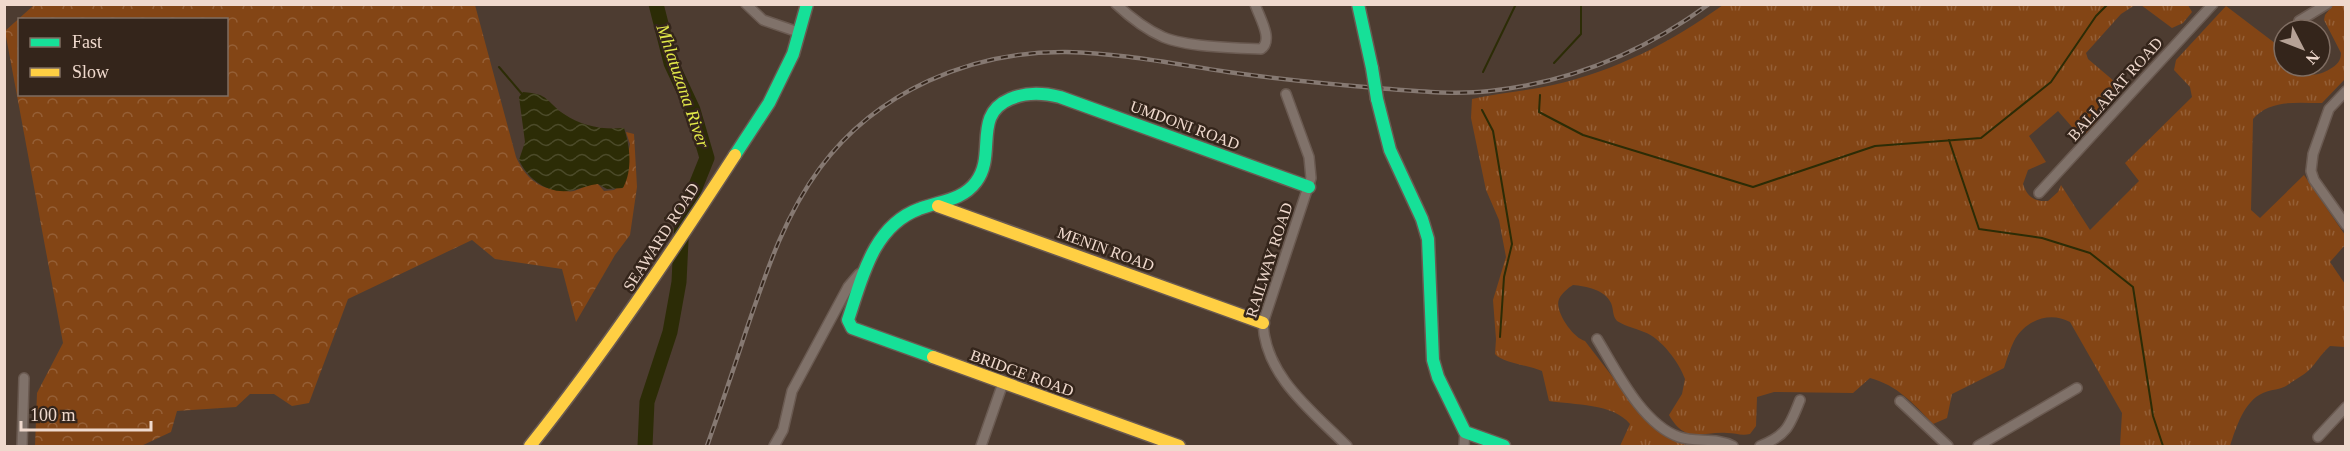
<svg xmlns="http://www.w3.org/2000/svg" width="2350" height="451" viewBox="0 0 2350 451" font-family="'Times New Roman',serif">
<defs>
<pattern id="grass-tufts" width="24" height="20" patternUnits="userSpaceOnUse" patternTransform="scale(1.5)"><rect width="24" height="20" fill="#834515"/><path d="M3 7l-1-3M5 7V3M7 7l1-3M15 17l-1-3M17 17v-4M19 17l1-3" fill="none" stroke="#955f36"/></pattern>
<pattern id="forest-crowns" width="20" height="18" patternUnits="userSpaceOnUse" patternTransform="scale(1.5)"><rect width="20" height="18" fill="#834515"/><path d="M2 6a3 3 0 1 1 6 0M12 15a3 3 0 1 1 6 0" fill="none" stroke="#955f36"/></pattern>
<pattern id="water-waves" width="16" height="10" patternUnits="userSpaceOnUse" patternTransform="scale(1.5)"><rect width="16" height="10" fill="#2c2c06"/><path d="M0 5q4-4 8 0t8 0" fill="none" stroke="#4b4a29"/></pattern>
</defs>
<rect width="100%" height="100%" fill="#4d3c31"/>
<g fill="url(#grass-tufts)">
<path d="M1723,5H2135L2121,14L2086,53L2088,59L2121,87L2120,93L2087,133L2079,135L2058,111L2029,136L2046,162L2028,170L2023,184C2027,197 2035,202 2048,201L2058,192L2061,185L2090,230L2139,181L2125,163L2192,97L2190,87L2174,70L2176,60L2226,6L2284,50V66C2304,66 2307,83 2330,69C2337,65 2341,61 2341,53L2324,20L2325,15L2332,6L2345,5V79L2322,103C2297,103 2270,99 2253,119L2251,210L2260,218L2304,175L2345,235V245L2330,262L2345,284V347L2330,346C2322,353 2318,360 2312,367C2306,374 2296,379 2289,384C2281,390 2272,389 2263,393C2244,401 2236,428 2230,446H2120L2122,413L2070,322C2050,311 2025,320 2014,341C2010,349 2007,359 2004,368L1952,394L1947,418L1933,424C1914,404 1897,385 1870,378L1853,393L1774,392L1757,397L1756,426L1750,434C1741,436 1736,433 1727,433C1702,431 1686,445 1669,415L1682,394L1685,379C1679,362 1661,338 1644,332C1633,327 1629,328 1617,321C1612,315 1614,310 1611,303C1605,290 1586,286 1573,285C1568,288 1562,293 1559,299C1554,311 1573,338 1585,341L1648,423L1678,441L1688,443L1682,446H1620L1630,424C1613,403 1574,405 1549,401L1542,371C1528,365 1503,363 1495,354L1496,339L1493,300L1506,257L1499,220L1486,190L1471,118L1472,99C1499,93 1526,91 1553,85C1616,71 1671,42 1723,5Z"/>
<path d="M2141,5H2188L2192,12L2183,23L2172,28Z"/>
</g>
<path fill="url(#forest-crowns)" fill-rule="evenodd" d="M34,5H475L516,157C525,177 538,189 560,190C564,191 570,192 574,191C584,188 585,184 597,183L604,191L614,190L622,184L630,144L626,132L634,134L637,187L630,235L615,255L576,322L562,269L495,259L472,240L348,299L309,403L292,406L274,394H250L236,407L177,411L171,432L141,446H35L37,393L63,343L5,31ZM20,20H226V94H20Z"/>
<path fill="url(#water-waves)" d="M523,92C550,94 545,101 564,114C581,126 603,130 624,128C630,146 633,170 623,188L607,189L598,184C589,185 582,188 574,190C550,196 528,180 519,160L525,142L519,97Z"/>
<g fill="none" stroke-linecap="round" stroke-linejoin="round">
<g stroke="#2c2c06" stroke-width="2">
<path d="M1554,63L1581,34V4"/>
<path d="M499,67L522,94"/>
<path d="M1483,72L1516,4"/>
<path d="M1540,95L1539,112L1583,135L1753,187L1875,146L1981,138L2051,82L2096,16L2108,4"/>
<path d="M1482,110L1493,131L1512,244L1504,277L1500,337"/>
<path d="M1949,140L1979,229L2042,238L2090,253L2133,287L2153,416L2163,446"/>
<path d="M665,218L682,220"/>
</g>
<path stroke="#2c2c06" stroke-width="15" d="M645,446L647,402L670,332L679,282L682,220L707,158L693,110L671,63L656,4"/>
<g stroke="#6a5a51" stroke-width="12">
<g id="street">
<path d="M746,4L763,20L798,32"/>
<path d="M1116,4C1130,17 1145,29 1163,37C1187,47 1234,48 1261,49C1274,40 1259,17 1255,4"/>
<path d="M2299,21L2327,4"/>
<path d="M2346,91L2329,109L2313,154L2311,171L2314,180L2346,225"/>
<path d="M1286,94L1309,157L1311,178L1263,323C1265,376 1312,411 1347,446"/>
<path d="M2039,193L2213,4"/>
<path d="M1597,339C1616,370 1642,424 1679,437C1696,443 1716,437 1733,446"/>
<path d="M1900,401L1948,446"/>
<path d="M2318,437L2346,407"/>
<path d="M22,446L24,378"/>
<path d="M774,446L783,430L792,391L848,287L859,274L865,270"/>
<path d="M981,446L1003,383"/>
<path d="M1464,446L1465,432"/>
<path d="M1760,446C1786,436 1790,426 1800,400"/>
<path d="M1978,446L2077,388"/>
</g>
</g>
<g stroke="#6a5a51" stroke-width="15">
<g id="fast">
<path d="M1358,4L1372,68"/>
<path d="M1377,99L1390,150L1422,219L1428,239L1433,360L1438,377L1465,432L1504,446"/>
<path d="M735,155L769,103L793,54L807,4"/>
<path d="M933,357L852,328L848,320C862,278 873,226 919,209C939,201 962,201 976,182C997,155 972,115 1010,99C1026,92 1044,93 1060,97L1309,187"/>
</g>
</g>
<g stroke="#6a5a51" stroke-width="15">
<g id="slow">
<path d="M938,206L1263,323"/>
<path d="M933,357L1179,446"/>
<path d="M530,446C604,353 670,255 735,155"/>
</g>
</g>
<use href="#street" stroke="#80726a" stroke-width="9"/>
<use href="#fast" stroke="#16e098" stroke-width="12"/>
<use href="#slow" stroke="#ffcf43" stroke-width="12"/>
<g stroke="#867972" stroke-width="4.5">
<path id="rail" d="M707,446C720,409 733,371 745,334C765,276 783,218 820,168C877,91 971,51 1066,52C1120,53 1174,64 1228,72C1277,79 1328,84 1377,88C1415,91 1453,95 1490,91C1571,82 1644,52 1709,4"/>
</g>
<use href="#rail" stroke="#34251b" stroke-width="2" stroke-dasharray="7" stroke-linecap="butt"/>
<g stroke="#6a5a51" stroke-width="15" stroke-linecap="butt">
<path id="fast-bridge" d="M1372,68L1377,99"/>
</g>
<use href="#fast-bridge" stroke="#16e098" stroke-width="12"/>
</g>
<g text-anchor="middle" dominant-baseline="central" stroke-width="5" stroke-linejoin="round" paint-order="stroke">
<g font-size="16" fill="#efd9cd" stroke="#34251b">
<text transform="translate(2115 89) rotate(-48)">BALLARAT ROAD</text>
<text transform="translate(1185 125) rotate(20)">UMDONI ROAD</text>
<text transform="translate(661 237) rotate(-57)">SEAWARD ROAD</text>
<text transform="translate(1106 249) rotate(20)">MENIN ROAD</text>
<text transform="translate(1269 260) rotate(-72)">RAILWAY ROAD</text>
<text transform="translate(1022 373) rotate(20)">BRIDGE ROAD</text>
</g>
<g font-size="18" font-style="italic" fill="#e3e949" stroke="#34251b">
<text transform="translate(683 86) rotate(71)">Mhlatuzana River</text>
</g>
</g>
<rect width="2350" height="451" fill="none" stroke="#efd9cd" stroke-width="12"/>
<rect x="18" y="18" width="210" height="78" fill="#34251b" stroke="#7f6d62" stroke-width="1.5"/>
<rect x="30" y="38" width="30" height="9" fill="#16e098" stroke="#7f6d62" stroke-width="1.5"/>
<text x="72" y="48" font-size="18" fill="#efd9cd">Fast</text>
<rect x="30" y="68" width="30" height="9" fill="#ffcf43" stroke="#7f6d62" stroke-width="1.5"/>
<text x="72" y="78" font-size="18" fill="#efd9cd">Slow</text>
<g transform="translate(2302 48) rotate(132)"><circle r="28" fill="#34251b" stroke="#7f6d62" stroke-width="1.5"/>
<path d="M0-4.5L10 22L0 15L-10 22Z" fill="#b6a296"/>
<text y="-9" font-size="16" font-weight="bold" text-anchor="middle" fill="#efd9cd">N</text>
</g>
<path d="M21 421v9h130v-9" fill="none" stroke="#efd9cd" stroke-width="3"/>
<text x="30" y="421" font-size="18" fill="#efd9cd" stroke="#34251b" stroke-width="4.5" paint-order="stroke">100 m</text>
</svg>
